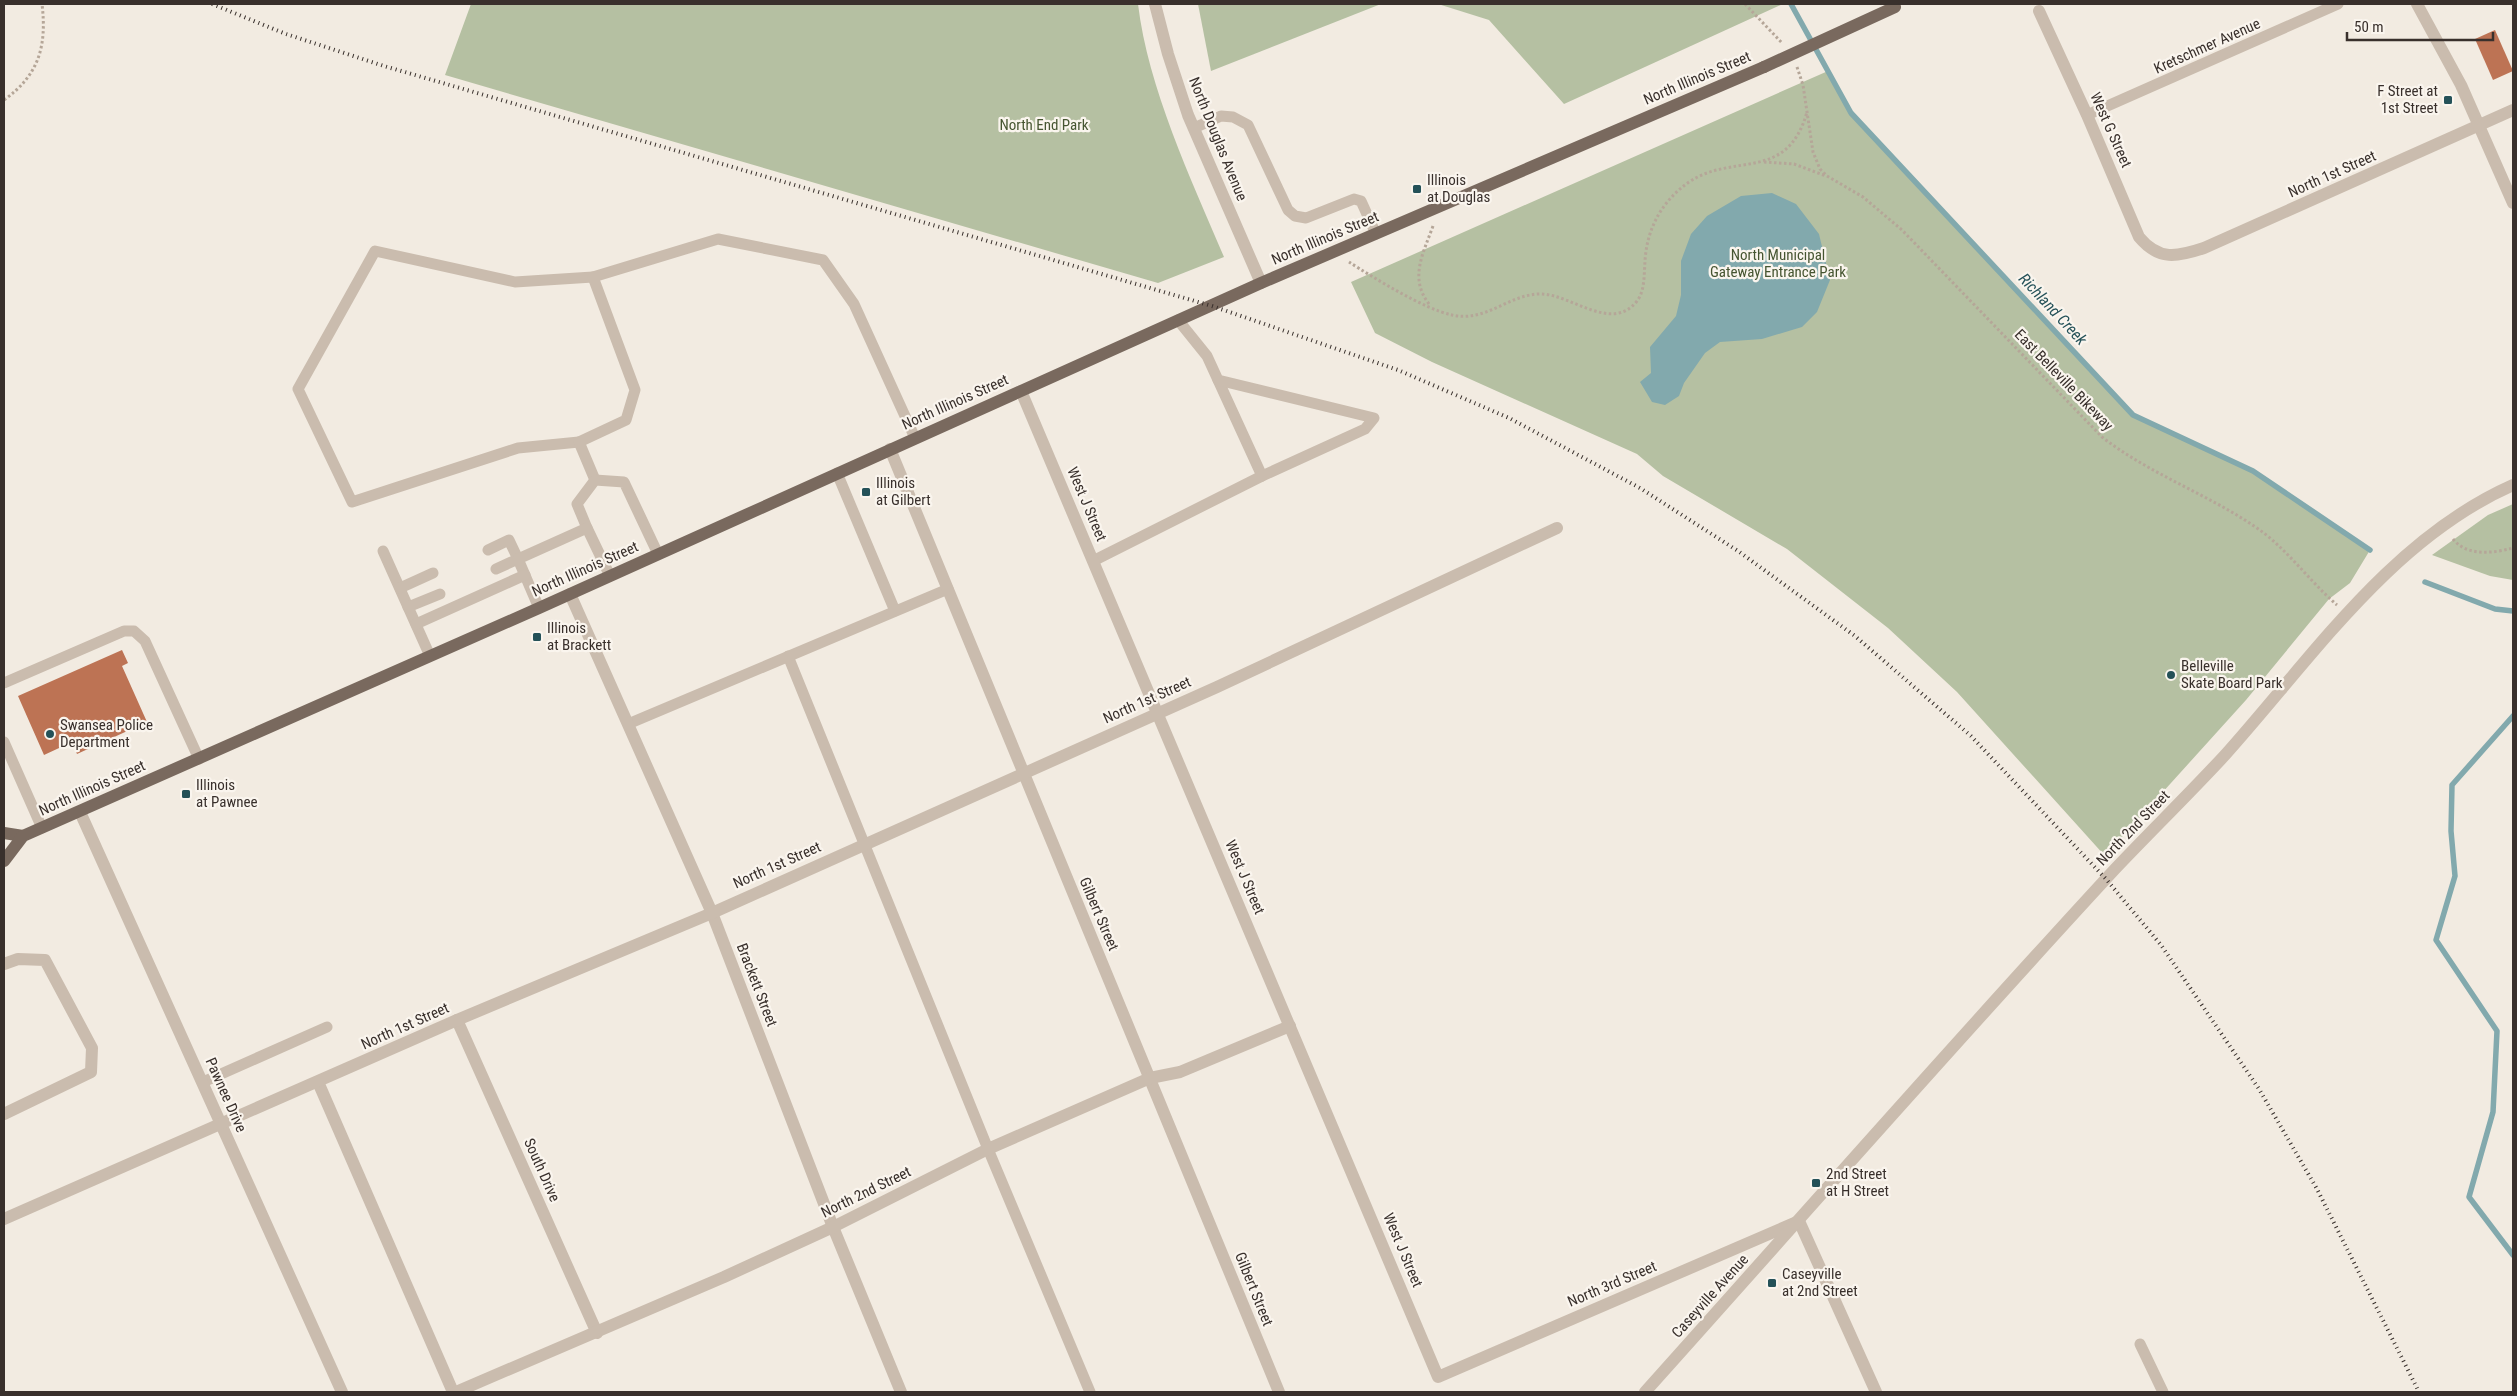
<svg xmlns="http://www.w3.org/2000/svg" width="2517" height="1396" viewBox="0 0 2517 1396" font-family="'Roboto Condensed',sans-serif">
<rect width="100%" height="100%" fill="#f2ebe1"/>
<g fill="#b5c0a2">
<path d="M471,4H1138C1148,88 1191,179 1224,257L1158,283L445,75Z"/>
<path d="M1198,4H1381L1211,71Z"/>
<path d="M1438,4H1783L1564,104L1489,20Z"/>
<path d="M1828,71L1851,113L2133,415L2253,471L2370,550L2350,583L2329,599L2246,700L2105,856L1957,692L1888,628L1787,549L1663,476L1637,454L1432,362L1375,333L1351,282Z"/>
<path d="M2513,504V580L2490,576L2432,555L2488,515Z"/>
</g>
<path fill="#82a9ad" d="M1772,193L1796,204L1819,234L1830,280L1817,312L1802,327L1762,339L1720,342L1705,353L1684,383L1679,396L1665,405L1652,402L1640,382L1651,373L1650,347L1676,316L1681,295V261L1691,234L1707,216L1741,196Z"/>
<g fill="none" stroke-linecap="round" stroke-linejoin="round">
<g stroke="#82a9ad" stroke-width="5.5">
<path d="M1791,4L1851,113L2133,415L2253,471L2370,550"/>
<path d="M2425,582L2495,609L2513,611"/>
<path d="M2513,716L2452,785L2451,831L2455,876L2436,940L2497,1031L2493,1112L2469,1197L2513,1255"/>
</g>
</g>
<g fill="#bd7354">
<path d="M2495,30L2513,71L2493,80L2475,39Z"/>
<path d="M122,650L128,663L122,666L147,722L77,754L72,742L44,755L18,696Z"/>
</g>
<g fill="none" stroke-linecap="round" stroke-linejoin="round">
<g stroke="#b5a698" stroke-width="3" stroke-dasharray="2.5 2.5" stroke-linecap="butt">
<path d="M1745,4L1782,43"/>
<path d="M1797,67L1803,85L1813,152L1820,169L1827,176L1863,197L1902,230L2102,437C2148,473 2205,493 2254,526C2286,547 2308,580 2337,605"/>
<path d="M4,100C39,75 47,46 42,4"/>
<path d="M1764,162L1794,164L1826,176"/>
<path d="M1349,262C1374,278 1424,309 1452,315C1486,323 1510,293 1542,294C1572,295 1612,333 1637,301C1645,291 1644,274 1645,261C1647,228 1662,201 1689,182C1734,152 1787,183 1807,112"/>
<path d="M1429,304C1409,278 1423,254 1433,226"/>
<path d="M2453,539C2467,557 2494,553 2513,548"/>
</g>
<g stroke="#cabcae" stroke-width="11">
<path d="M2087,115L2338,4"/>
<path d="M1194,128L1221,116L1233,117L1248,125L1288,210L1295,216L1306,218L1354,199L1361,201L1376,234"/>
<path d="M1218,380L1262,476"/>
<path d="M579,442L518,448L352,502L298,389L375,251L515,282L593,277"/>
<path d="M837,473L895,611"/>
<path d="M595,480L579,442L626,420L635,390L593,277L718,239L823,260L854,304L915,438"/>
<path d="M587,528L577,504L595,480L624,482L658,554"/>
<path d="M488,550L509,540L518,559L496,569"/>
<path d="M383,551L430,656"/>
<path d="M1093,561L1262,476L1365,429L1374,418L1218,380L1207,356L1178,320"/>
<path d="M400,588L433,573"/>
<path d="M408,607L440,594"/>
<path d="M539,608L518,559L587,528L610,576"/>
<path d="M416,624L525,575"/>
<path d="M788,656L988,1149L1090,1392"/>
<path d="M4,683L124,631H134L145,641L199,759"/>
<path d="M628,724L948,589"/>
<path d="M4,742L42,828"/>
<path d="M203,1082L327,1027"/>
<path d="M2140,1344L2163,1392"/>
</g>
<g stroke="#cabcae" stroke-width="12">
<path d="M2417,4L2461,85L2513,203"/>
<path d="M2039,11L2087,115L2139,237C2159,261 2177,257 2204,248L2513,110"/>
<path d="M1021,391L1438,1377L1799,1221"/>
<path d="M890,449L1279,1392"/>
<path d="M570,594L712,913L833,1227L901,1392"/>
<path d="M80,812L342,1392"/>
<path d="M4,964L18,959L45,960L92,1048L91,1072L4,1114"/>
<path d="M457,1020L597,1333"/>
<path d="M318,1082L453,1392"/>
<path d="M4,1219L457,1020L712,913L1217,687L1557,528"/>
<path d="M1799,1221L1876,1392"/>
<path d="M456,1392L724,1277L833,1227L988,1149L1150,1078L1180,1072L1290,1026"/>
<path d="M1645,1392C1801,1218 1956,1041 2115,869C2151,831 2189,794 2225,755C2312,658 2391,539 2513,485"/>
</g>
<path stroke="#cabcae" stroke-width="12" d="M1155,4L1168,54L1188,115L1261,283"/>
<g stroke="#79695e" stroke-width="12">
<path d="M4,833L23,836"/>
<path d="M4,861L23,836L539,608L1261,283L1764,67"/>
</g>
<path stroke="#39302c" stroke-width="4" stroke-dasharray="1 4" stroke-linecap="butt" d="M212,4L286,34L384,66L1212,306L1398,370L1509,418L1640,488L1738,551L1855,636L1971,736L2106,879L2161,945L2259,1089L2317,1189L2419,1392"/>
<path stroke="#79695e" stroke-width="12" d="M1764,67L1895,7"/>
</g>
<g fill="#245158" stroke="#faf5ee" stroke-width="2">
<rect x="2443" y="95" width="10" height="10" rx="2.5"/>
<rect x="1412" y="184" width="10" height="10" rx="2.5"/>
<rect x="861" y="487" width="10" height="10" rx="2.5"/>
<rect x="532" y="632" width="10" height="10" rx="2.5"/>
<circle cx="2171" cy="675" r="5"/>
<circle cx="50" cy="734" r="5"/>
<rect x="181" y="789" width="10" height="10" rx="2.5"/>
<rect x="1811" y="1178" width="10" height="10" rx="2.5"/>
<rect x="1767" y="1278" width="10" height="10" rx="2.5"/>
</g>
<g text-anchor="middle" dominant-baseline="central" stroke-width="4.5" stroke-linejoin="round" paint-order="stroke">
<g font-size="15" fill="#39302c" stroke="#faf5ee">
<text transform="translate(2207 46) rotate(-24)">Kretschmer Avenue</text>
<text transform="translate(1697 78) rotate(-23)">North Illinois Street</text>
<text transform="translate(2111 130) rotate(66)">West G Street</text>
<text transform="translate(1218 139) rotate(68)">North Douglas Avenue</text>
<text transform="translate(2332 174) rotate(-24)">North 1st Street</text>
<text transform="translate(1325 238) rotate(-23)">North Illinois Street</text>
<text transform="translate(2064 380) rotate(46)">East Belleville Bikeway</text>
<text transform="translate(955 402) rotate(-24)">North Illinois Street</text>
<text transform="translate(1087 504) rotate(67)">West J Street</text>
<text transform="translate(585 569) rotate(-24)">North Illinois Street</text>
<text transform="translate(1147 700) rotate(-24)">North 1st Street</text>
<text transform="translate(92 788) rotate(-24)">North Illinois Street</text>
<text transform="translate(2133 828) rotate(-46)">North 2nd Street</text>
<text transform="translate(777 865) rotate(-24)">North 1st Street</text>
<text transform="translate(1245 877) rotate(67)">West J Street</text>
<text transform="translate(1099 914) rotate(67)">Gilbert Street</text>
<text transform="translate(757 985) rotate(69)">Brackett Street</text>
<text transform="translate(405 1026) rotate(-24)">North 1st Street</text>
<text transform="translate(226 1095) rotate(66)">Pawnee Drive</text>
<text transform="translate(542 1170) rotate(66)">South Drive</text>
<text transform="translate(866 1192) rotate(-26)">North 2nd Street</text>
<text transform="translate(1403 1250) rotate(67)">West J Street</text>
<text transform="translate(1612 1284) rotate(-23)">North 3rd Street</text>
<text transform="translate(1254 1289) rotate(68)">Gilbert Street</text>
<text transform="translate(1710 1296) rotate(-48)">Caseyville Avenue</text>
</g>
<g font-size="15" fill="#39302c" stroke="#faf5ee" text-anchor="start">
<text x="2438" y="91" text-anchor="end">F Street at<tspan x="2438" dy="17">1st Street</tspan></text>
<text x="1427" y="180">Illinois<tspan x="1427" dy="17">at Douglas</tspan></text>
<text x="876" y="483">Illinois<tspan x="876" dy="17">at Gilbert</tspan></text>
<text x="547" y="628">Illinois<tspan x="547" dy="17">at Brackett</tspan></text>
<text x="2181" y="666">Belleville<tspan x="2181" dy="17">Skate Board Park</tspan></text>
<text x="60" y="725">Swansea Police<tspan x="60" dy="17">Department</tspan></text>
<text x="196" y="785">Illinois<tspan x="196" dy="17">at Pawnee</tspan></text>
<text x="1826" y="1174">2nd Street<tspan x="1826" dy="17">at H Street</tspan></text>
<text x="1782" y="1274">Caseyville<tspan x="1782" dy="17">at 2nd Street</tspan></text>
</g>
<g font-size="15" fill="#465531" stroke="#faf5ee">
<text x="1044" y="125">North End Park</text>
<text x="1778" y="255">North Municipal<tspan x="1778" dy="17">Gateway Entrance Park</tspan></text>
</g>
<g font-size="16" font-style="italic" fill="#245158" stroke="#faf5ee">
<text transform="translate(2053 309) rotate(47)">Richland Creek</text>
</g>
</g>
<rect width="2517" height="1396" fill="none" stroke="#39302c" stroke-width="10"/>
<path d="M2347 32v8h146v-8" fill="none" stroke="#39302c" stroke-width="2.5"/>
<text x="2354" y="32" font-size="15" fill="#39302c" stroke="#faf5ee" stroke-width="4" paint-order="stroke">50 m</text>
</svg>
